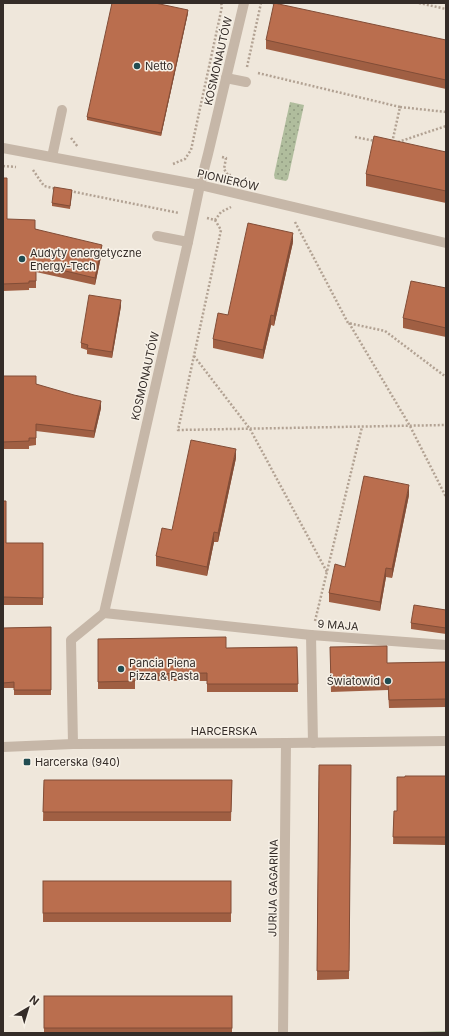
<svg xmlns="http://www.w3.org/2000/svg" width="449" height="1036" viewBox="0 0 449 1036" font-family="Inter,sans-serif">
<defs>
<pattern id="grass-dots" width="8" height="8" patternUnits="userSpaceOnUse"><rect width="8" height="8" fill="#b0bd9d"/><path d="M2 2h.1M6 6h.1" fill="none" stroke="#909a80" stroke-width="1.8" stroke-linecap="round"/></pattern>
</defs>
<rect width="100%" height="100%" fill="#efe7db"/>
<path fill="url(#grass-dots)" d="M290,102L304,105L288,179L286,181L275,179L274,175Z"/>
<path fill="#b0bd9d" d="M446,1031V1033H387Z"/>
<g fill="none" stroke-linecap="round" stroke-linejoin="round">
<g stroke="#b2a293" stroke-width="2.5" stroke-dasharray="2 2" stroke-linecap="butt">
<path d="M272,3L277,4"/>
<path d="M419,3L446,9"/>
<path d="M247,67L261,3"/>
<path d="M258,73L400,107L392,143"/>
<path d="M400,107L446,112"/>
<path d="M355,137L375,141"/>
<path d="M71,138L78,147"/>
<path d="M398,142L446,126"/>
<path d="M222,157L226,158L224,169L228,175H231"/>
<path d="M173,164L185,159L191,150L220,16L222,6L221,3"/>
<path d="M3,166L16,167"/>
<path d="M33,170L44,186L57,189"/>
<path d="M70,191L179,213"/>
<path d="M207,218L215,220L221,212L231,207"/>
<path d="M215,220L221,230L178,430L446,425"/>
<path d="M295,222L348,323L385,331L446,377"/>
<path d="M349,323L410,426L446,497"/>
<path d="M194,356L250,429L327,572"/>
<path d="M315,621L362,427"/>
</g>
<g stroke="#c6b7a8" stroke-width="10">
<path d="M226,78L246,82"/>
<path d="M52,157L62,110"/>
<path d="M157,236L188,242"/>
</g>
<g stroke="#c6b7a8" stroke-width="10">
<path d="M3,148L200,185L446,243"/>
<path d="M104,613L311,635"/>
<path d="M313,743L311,635L446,645"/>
<path d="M73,744L71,640L104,613L188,242L200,185L208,154L244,3"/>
<path d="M3,747L73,744L286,743L446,741"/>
<path d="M283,1033L286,743"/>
</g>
</g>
<g fill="#a05f43">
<path d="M188,13L161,136L87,120V117Z"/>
<path d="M266,40H446V89L266,49Z"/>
<path d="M446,152V203L366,186V174Z"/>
<path d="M3,178L7,219L102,252L95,285L36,272V288H29V290L3,291Z"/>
<path d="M72,193L70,209L52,206V203Z"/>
<path d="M293,242L274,326L271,325L263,359L213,348V339L228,315Z"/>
<path d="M446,288V337L403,328V318Z"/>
<path d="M121,306L112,358L87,354V350L81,348V343Z"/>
<path d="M3,376L36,384L101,408L94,438L36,431V445L29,446V449H3Z"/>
<path d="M236,458L218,542H214L207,576L156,566V556Z"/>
<path d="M409,495L392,578L386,577L380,611L329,602V593L345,567Z"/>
<path d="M3,501L6,543H43V605H3Z"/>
<path d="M446,610V634L411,629V623Z"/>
<path d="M51,627V695H14V688H3V628Z"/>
<path d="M98,639L226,648L297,647L298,692H207V681H135V689H98Z"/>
<path d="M330,647L387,663L446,662V707L389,708L388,690L331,692Z"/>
<path d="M319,765H351L349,979L317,980Z"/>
<path d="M446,776V845L393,844L394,811H397Z"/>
<path d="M44,780H232L231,821H43Z"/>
<rect x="43" y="881" width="188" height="41"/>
<rect x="44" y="996" width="188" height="37"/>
</g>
<g fill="#824d37">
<path d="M188,10V13L161,136V133Z"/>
<path d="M293,233V242L274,326V316Z"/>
<path d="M102,245V252L95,285V278Z"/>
<path d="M121,300V306L112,358V352Z"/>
<path d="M271,315V325L263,359V350Z"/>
<path d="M101,401V408L94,438V431Z"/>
<path d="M236,449V458L218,542V533Z"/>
<path d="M409,485V495L392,578V569Z"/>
<path d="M214,532V542L207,576V567Z"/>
<path d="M386,568V577L380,611V602Z"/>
</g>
<g fill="#ba6e4e" stroke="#824d37">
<path d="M112,3H155L188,10L161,133L87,117Z"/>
<path d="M274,3L446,40V80L266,40Z"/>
<path d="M374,136L446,152V191L366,174Z"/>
<path d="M3,178H7V219L35,220V229L102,245L95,278L36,264V281H29V283L3,284Z"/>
<path d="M54,187L72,190L70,206L52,203Z"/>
<path d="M248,223L293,233L274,316L271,315L263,350L213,339L218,313L228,315Z"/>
<path d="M411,281L446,288V328L403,318Z"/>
<path d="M89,295L121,300L112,352L87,348L88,345L81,343Z"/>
<path d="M3,376H36V384L74,395L101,401L94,431L36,424V438H29V441L3,442Z"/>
<path d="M191,440L236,449L218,533L214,532L207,567L156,556L162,528L172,530Z"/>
<path d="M364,476L409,485L392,569L386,568L380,602L329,593L335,564L345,567Z"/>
<path d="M3,501H6V543H43V598L3,597Z"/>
<path d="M414,605L446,610V628L411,623Z"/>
<path d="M51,627V690H14V682L3,683V628Z"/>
<path d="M226,637V648L297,647L298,684H207V673L135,674V681L98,682V639Z"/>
<path d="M387,646V663L446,662V699L389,700L388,683L331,684L330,647Z"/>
<path d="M319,765H351L349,971H317Z"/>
<path d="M405,776H446V837H393L394,811H397V777H405Z"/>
<path d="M44,780H232L231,812H43Z"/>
<rect x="43" y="881" width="188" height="32"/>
<rect x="44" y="996" width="188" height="32"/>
</g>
<g fill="#214c51" stroke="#f7f1e7" stroke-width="1.5">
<circle cx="137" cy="66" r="4"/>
<circle cx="22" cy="259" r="4"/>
<circle cx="121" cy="669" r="4"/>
<circle cx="388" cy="681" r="4"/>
<rect x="23" y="758" width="8" height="8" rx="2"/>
</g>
<g text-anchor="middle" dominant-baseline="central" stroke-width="3" stroke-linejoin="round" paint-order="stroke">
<g font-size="11" fill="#342c28" stroke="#f7f1e7">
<text transform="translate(218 61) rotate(-77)">KOSMONAUTÓW</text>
<text transform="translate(228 180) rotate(13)">PIONIERÓW</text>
<text transform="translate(145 376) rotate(-77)">KOSMONAUTÓW</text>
<text transform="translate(338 625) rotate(4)">9 MAJA</text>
<text x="224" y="731">HARCERSKA</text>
<text transform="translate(273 888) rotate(-89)">JURIJA GAGARINA</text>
</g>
<g font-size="11" fill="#342c28" stroke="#f7f1e7" text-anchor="start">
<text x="145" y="66">Netto</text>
<text x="30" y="253">Audyty energetyczne<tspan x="30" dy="13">Energy-Tech</tspan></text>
<text x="129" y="663">Pancia Piena<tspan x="129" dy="13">Pizza &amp; Pasta</tspan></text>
<text x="380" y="681" text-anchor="end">Światowid</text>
<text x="35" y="762">Harcerska (940)</text>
</g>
</g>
<rect width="449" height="1036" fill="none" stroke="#342c28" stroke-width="8"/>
<g transform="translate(28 1008) rotate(38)" stroke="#f7f1e7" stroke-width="3" paint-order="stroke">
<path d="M0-3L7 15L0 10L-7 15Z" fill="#342c28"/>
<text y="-6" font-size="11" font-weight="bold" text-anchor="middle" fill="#342c28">N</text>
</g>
</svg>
